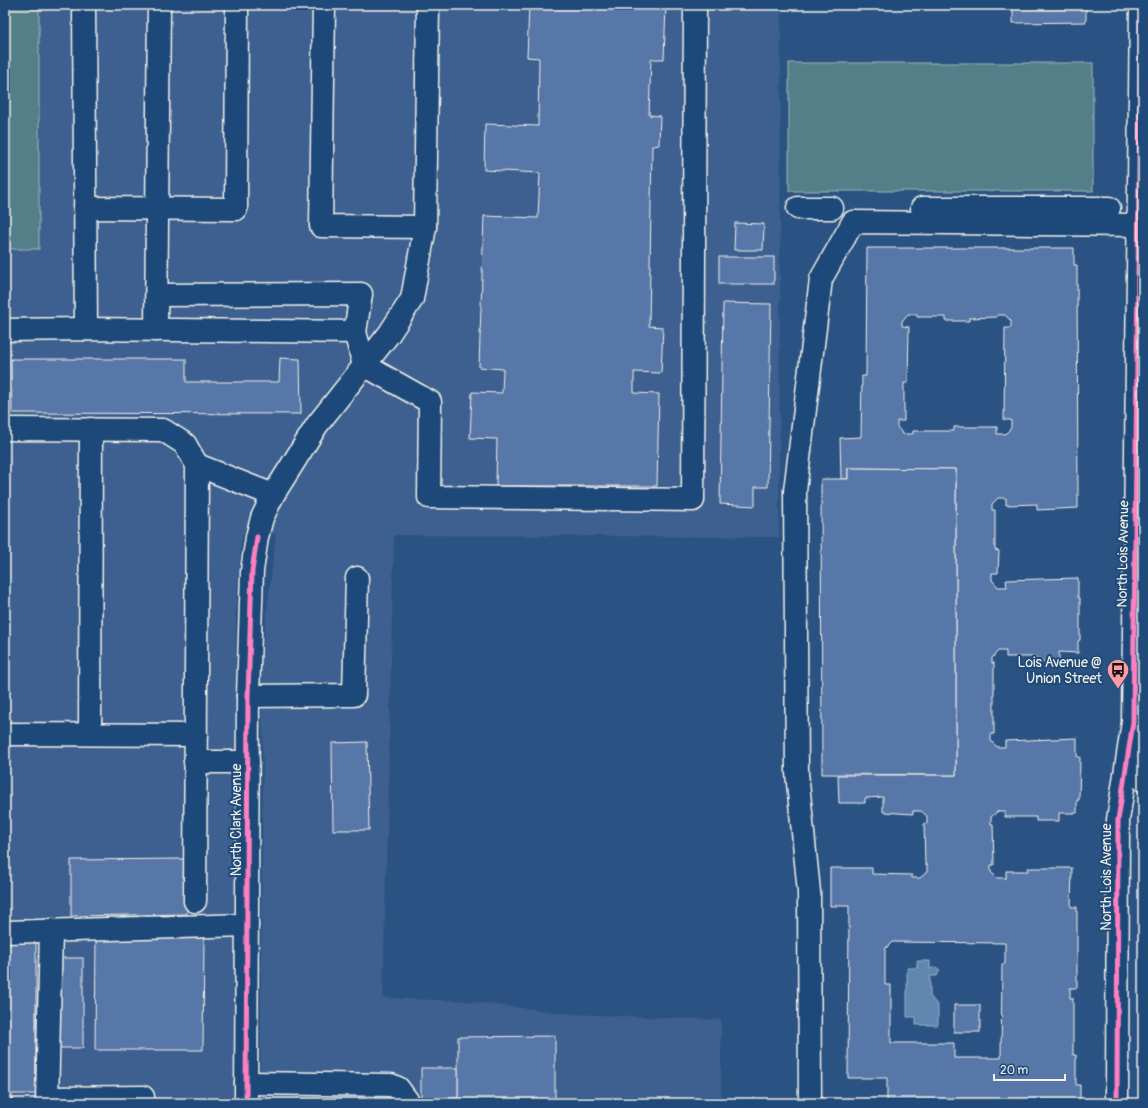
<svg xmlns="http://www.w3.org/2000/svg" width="1148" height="1108" viewBox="0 0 1148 1108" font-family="Pangolin,sans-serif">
<rect width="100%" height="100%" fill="#2a5383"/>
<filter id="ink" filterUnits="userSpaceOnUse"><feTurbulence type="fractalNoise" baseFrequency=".025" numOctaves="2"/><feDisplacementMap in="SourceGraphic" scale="8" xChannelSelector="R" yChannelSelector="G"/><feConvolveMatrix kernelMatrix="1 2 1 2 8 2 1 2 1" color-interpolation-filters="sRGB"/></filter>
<g filter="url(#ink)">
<path fill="#3c6190" d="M39,5H781L779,537L394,535L383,998L463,1001L571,1014L721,1020V1103H260L263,736L261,663L276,534H242L236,604L235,949L238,1103H5V249H39Z"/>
<g fill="#537f88" stroke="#a4b8b8">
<rect x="5" y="5" width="34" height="244"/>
<rect x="789" y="63" width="304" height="128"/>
</g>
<path fill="#6087af" stroke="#9bb1c6" d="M917,961H930V969L936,967L940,970L937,976H930V996L938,1006V1025H916V1017H907V968H917Z"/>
<g fill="#5777a8" stroke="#f4f1e8" fill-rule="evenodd">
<path d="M529,5H666L664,59H651L649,115L660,116L659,145L652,146L649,326L663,327L661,373L634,372V393L659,394L657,486H496L497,439L470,438L472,392L502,393L503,369L479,367L484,216L538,218L540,173L484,170L485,124L538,126L539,58L527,57Z"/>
<path d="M1013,5H1086V22L1013,23Z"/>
<path d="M735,223L764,224L763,250H734Z"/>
<path d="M867,248H1074V265H1077L1078,508L1037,510V504L1006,505V498H998L992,504V510H995V550L999,551L998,573H992V580L998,587H1007L1006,580L1078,578V598H1080V640L1078,641V653L1059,652V662H1036V657H1006V651H998L992,658V663H994V734H991V741L997,747H1005V741L1077,738V757H1080L1079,800H1077V813H1059V821H1036V817H1005V811H998L991,817V824H993L994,865H991V872L997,878H1006V871H1028V868H1072L1071,907H1077V988H1070V998H1073V1055H1076V1085H1080V1103H887V1078H848L849,906H830V868H872V874L912,875V878H920L927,872V865H925L924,823L927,824V816L921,811H913V814L883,812V797L865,798V803H839L838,775H956V469L848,468V479H841L840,438L861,437L862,376H866ZM908,314H917V317H946V321H969V318L997,317V315H1005L1011,321V328H1005L1004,420H1011V428L1005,434H997V427H954V431H913V434H903L897,427V421H904V383H908L909,327L902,326V321ZM892,942L1005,943V964H1002L1001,1058H954V1043H891V985H885V949Z"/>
<rect x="719" y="257" width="55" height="27"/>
<path d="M723,303L771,304L768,487H755V506L720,504Z"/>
<path d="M280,358L300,359L301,414L12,413L11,359H186V382H279Z"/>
<path d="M848,468L956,469V775L822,774L821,479H848Z"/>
<path d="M367,742L369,830H333L332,743Z"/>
<path d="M186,859L187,914L71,916V860Z"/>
<path d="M96,938H204L203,1050H95Z"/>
<path d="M5,939H36V1094H12V1103H5Z"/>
<rect x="59" y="958" width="24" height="90"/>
<rect x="954" y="1005" width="26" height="27"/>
<path d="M555,1036V1103H458V1037Z"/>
<path d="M421,1068H458V1098L421,1099Z"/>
</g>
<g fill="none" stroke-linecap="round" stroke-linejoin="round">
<g stroke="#f4f1e8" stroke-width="25">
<g id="minor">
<path d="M84,5L86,329"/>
<path d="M324,5L321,226L425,227"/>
<path d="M85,208L236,209L237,5"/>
<path d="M798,208H832"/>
<path d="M922,208H1109"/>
<path d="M157,295L361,294L355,332L364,365L430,402L429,497L693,500L695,5"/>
<path d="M5,330L86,329L355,332"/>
<path d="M156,330L159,5"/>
<path d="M5,429L163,430L185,444L197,465L195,901"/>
<path d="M197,465L273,495"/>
<path d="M248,696L354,695L357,578"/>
<path d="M5,734L196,735"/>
<path d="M90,734L91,429"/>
<path d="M1136,741L1143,780"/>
<path d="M195,762H248"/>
<path d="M5,932L247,925"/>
<path d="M246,1083L391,1085L398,1088L409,1103"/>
<path d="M49,1098L143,1097V1103"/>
<path d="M47,1103L51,930"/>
<path d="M246,1103L248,696L252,571L257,537L262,518L273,495L317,425L389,334L412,299L425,227L428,5"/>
<path d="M810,1103L809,892L797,773L795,491L821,279L853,222L1138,225"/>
<path d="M1117,1103L1118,820L1133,722L1141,5"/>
</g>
</g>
<use href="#minor" stroke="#1f4a7a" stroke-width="22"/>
<g stroke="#1f4a7a" stroke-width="8">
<g id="cycleway">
<path d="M246,1103L248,696L252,571L257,537"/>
<path d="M1117,1103L1118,820L1133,722L1141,5"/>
</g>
</g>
<use href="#cycleway" stroke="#ff80c0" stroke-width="5"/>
</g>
</g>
<defs>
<g id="bus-pin" transform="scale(1.15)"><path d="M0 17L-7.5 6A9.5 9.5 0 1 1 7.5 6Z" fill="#ff9aa2" stroke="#1f4a7a"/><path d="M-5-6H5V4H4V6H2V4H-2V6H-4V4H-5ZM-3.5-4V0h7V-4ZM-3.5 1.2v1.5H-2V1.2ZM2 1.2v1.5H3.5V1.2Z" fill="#111"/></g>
</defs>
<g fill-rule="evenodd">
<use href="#bus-pin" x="1118" y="670"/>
</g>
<g text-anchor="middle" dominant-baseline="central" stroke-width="4" stroke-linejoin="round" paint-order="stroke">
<g font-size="14" fill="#f4f1e8" stroke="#1f4a7a">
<text transform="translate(1123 554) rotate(-89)">North Lois Avenue</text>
<text transform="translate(236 820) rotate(-90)">North Clark Avenue</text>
<text transform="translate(1106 877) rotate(-90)">North Lois Avenue</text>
</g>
<g font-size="14" fill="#f4f1e8" stroke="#1f4a7a" text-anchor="end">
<text x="1102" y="662">Lois Avenue @<tspan x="1102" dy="16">Union Street</tspan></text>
</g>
</g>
<rect width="1148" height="1108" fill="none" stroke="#1f4a7a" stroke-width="20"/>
<rect x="10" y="10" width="1128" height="1088" fill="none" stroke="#f4f1e8" stroke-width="1.5" filter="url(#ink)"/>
<path d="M994 1074v6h71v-6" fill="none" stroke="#f4f1e8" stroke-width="2"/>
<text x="1000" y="1074" font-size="12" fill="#f4f1e8" stroke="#1f4a7a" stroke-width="3" paint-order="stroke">20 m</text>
</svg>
